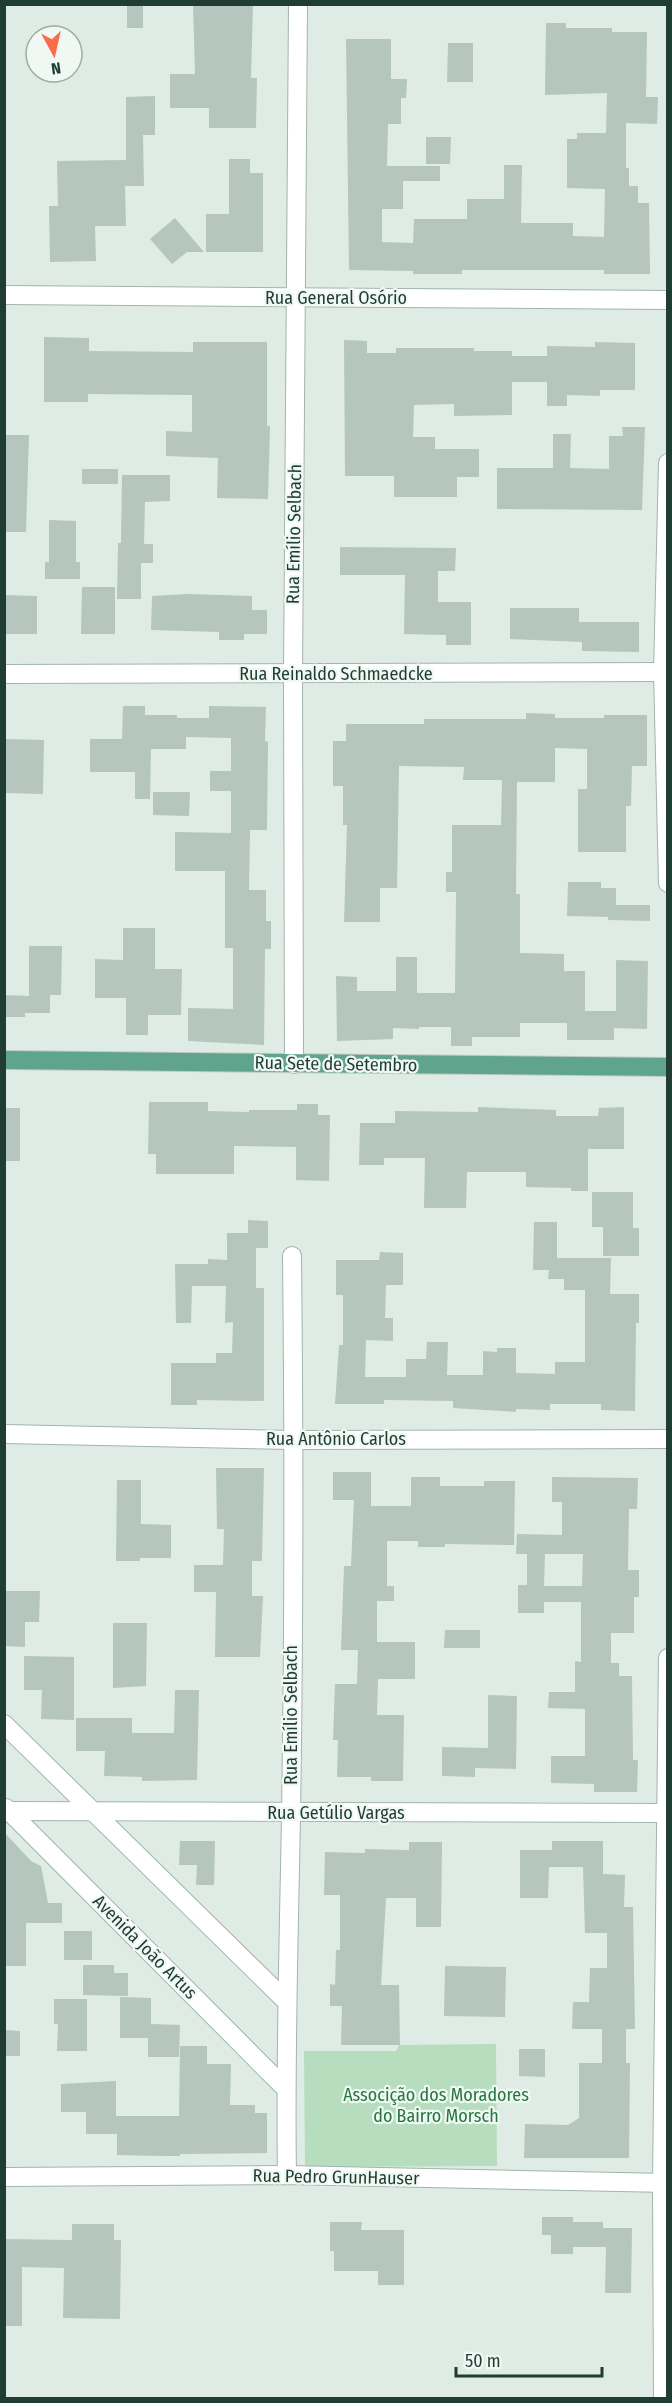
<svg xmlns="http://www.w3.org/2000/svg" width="672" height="2403" viewBox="0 0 672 2403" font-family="'Fira Sans Condensed',sans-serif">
<rect width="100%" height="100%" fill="#dfece5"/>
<path fill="#b6debe" d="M496,2044L497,2166L305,2167L304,2051H396L399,2045Z"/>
<g fill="#b4c6be" fill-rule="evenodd">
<rect x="127" y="4" width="16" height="24"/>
<path d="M193,4H253L251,78H257L256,128H209V108H170V74H195Z"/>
<path d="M546,23H566V28H612V32H647L646,97H658L657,124L626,123V168H629V186H638V203H649L650,274H604V270H462V274H413V271L349,270L346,39H391V79H407L406,98H401V124H388L387,166H440V181H403V209H382V242L413,243L414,219H467V199H504V165H522L521,223H573V236L604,237L605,189L567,188V139H577V133H606L607,93L545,95Z"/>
<path d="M448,43H473V82H447Z"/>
<path d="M155,96V135H143L144,186H125L126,226H95L96,261L50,262L49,206H58L57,161L126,160V97Z"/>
<path d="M426,137H451L450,164H426Z"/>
<path d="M229,159H250V173H263V252H206V214H229Z"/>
<path d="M175,218L204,252H187L172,264L150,239Z"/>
<path d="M44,337L89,338V351L193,352V342H267V426H270L268,499L217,498L218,458L166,456V431L192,432V395L88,394V402H44Z"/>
<path d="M344,340L367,341V353H396V348H474V351H512V356H547V346L595,347V342L635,343V390H600V396L567,395V406H547V382H512V415L454,416V404L414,405L413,437H435V449H479V477H457V497H394V476H345Z"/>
<path d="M622,427H645L642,510L497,509V468H553V434H571L570,468L609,469V436H623Z"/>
<path d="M4,435H29L26,532H4Z"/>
<rect x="82" y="469" width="36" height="15"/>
<path d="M122,475H170V501L145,502L144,544H153V563H141V599H117L118,543H121Z"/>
<path d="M49,520L76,521V562H80V579H45V562H49Z"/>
<path d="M340,547L456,548L455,571H438V602H471V645H446V635L404,634L405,575H340Z"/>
<path d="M82,587H115V634H81Z"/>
<path d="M188,594L252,596V610H267V634H244V640H219V632L151,630L152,596Z"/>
<path d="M4,595L37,596V634H4Z"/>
<path d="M510,608H579V622H639V652L582,651V642L510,639Z"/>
<path d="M123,706H145V715H177V718H209V706L266,707L265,741L268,742L267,830H250L249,890H266V921H271V949H265L264,1045L188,1041V1008L233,1009V948H225V871H175V832L231,833V791H210V771H231V738L186,737V749H151L150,799H135V772H90V739H122Z"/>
<path d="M526,713L555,714V718H604V715H647V766H632L631,806H626V852H578V789H587V749L555,748V782H517L516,894H520V953L564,954V971H585V1011H616V960L648,961L647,1029L614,1028V1040H567V1023H520V1037H472V1046H451V1027H419V1029L393,1028V1039L337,1041L336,976L357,977V991H396V957H417V993H455L456,892H446V872H452V825H501L502,780H463L464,767L399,766L397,888H380V922H344L347,825H343V786H333V741H346V724H424V719H526Z"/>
<path d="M4,739L44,740L43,794L4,793Z"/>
<path d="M153,792H190L189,816L153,815Z"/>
<path d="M568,882H601V888H616V905H650V921L608,920V917L567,916Z"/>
<path d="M123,928H155V969H182L181,1015H148V1035H126V998H95V959L123,960Z"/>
<path d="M29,946H62L61,995H50V1013H25V1017H4V995L29,996Z"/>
<path d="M149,1102H208V1111L249,1112V1110H297V1104H318V1115H330L329,1181L296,1180V1147L234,1146V1174H156V1154H148Z"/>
<path d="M478,1107L556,1110V1116H598L599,1108L624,1107V1149H588V1191H571V1188L526,1187V1172H467L466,1208H424L425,1158H384V1165H359L360,1123H395V1111L478,1112Z"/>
<rect x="4" y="1108" width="16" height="53"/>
<path d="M592,1192H633V1228H639V1256H603V1227H592Z"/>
<path d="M248,1220L268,1221V1248H256V1288H264V1401L197,1400V1405H171V1363H216V1353H232L233,1322L225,1323L226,1286H192L191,1323H176L175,1264H208V1259L227,1260V1233H248Z"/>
<path d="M534,1222H557V1258H611L610,1294H639V1323H636L635,1411L601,1410V1404H550V1410L516,1409V1412L453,1408V1401L384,1400V1404H335L339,1345H343V1295H336V1260H379L380,1252L403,1253V1285H386L385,1318H393V1341L366,1340L365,1377H406V1359H426L427,1342H448L447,1375H483V1351L497,1352V1348H516V1373L555,1374V1362H585V1290H564V1279H548L549,1270H533Z"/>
<path d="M216,1468H264L262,1561H252V1596H263L260,1657H215L216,1592H194V1565H223L224,1529H217Z"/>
<path d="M333,1472H371V1506H411V1477H440V1486H484V1481H515L514,1545L445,1544V1547H418V1541H387V1586H394V1601H377V1642H415V1679H378L377,1715H404L403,1781H371V1777H337L338,1740H333L335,1684H357L358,1650H341L344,1566H351L354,1500H333Z"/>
<path d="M552,1477L638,1478L637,1509H629L628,1570H639V1597H634V1633H611V1663H619V1676H632L633,1760H638L637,1792H594V1784L551,1783V1756H585V1709L548,1708L549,1692H575V1661L581,1662V1602H544V1613H518V1585H527V1554H516L517,1534L562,1535V1502H552ZM545,1554H583L582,1586H544Z"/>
<path d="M117,1480H141V1524L171,1525V1558H140V1561H116Z"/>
<path d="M4,1591H40L39,1622H25V1647L4,1646Z"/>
<path d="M113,1623H147L146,1686L113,1688Z"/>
<path d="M445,1630H480V1648H444Z"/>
<path d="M24,1656L74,1657V1720L41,1719L42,1690H24Z"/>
<path d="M175,1690H199L197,1780L142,1781V1777L104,1776L105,1751H76V1718H132V1733H174Z"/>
<path d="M488,1695L517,1696L516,1769L475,1768V1777L442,1776V1747L488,1748Z"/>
<path d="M4,1832L31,1861L41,1866L48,1903H62V1923H26V1966H4Z"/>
<path d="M180,1841H215L214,1885H196L197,1865H179Z"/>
<path d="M552,1841H603V1874L625,1875L624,1907H633L635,2029H626V2063H630L629,2158H524L525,2124L568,2125L579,2118V2063H602V2029H572L573,2002H589L590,1968H607V1933H585L583,1867H549L548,1898H520V1850H552Z"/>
<path d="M409,1842H442L441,1927H416V1898H386L381,1985H399L400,2045H341L342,2006H330V1984L335,1985L336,1950H340V1895H324L325,1852L365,1853V1849L409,1850Z"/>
<rect x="64" y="1931" width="28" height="29"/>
<path d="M83,1965H114V1973H128V1996L83,1995Z"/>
<path d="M445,1966L506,1967L505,2017L444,2016Z"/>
<path d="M120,1997L151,1998V2024L180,2025L179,2057H148V2038H120Z"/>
<path d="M54,1999H87V2051H57L58,2024H54Z"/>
<path d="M4,2030L20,2031V2056H4Z"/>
<path d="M180,2046H207V2064H231L230,2105H255V2113H267V2153L180,2154V2156H163L117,2155V2134H86V2112H61V2084L116,2081V2116H179Z"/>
<path d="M519,2049H545V2077L519,2076Z"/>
<path d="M542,2217H573V2222H603V2228H632L631,2293H605L606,2247H573V2254H551V2235H542Z"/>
<path d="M330,2222H362L361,2230H404V2285H378V2271H334V2251H330Z"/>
<path d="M72,2224H114V2240H121L120,2319L63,2318L64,2268L22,2267V2326H4V2239L72,2240Z"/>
</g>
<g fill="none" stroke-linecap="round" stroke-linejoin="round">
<g stroke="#a2b4ac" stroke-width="20">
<g id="minor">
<path d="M4,295L668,300"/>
<path d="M668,463L663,672L668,883"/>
<path d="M4,674L668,672"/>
<path d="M294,1064L293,674L298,4"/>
<path d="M4,1434L294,1440L668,1439"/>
<path d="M4,1724L287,2002"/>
<path d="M6,1808L285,2088"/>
<path d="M4,1811L668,1813"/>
<path d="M287,2175C285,2055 289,1935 291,1815C294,1628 294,1442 292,1256"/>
<path d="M4,2177L287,2175L668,2183"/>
<path d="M663,2398L662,2183L668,1658"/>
</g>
</g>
<g stroke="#c0c9c6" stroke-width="20">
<path id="major" d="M4,1060L668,1067"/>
</g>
<use href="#minor" stroke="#fff" stroke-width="18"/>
<use href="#major" stroke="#60a48e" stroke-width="18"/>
</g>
<g text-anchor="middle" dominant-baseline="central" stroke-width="4.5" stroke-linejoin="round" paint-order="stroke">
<g font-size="18" fill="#1f3d33" stroke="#f0f8f3">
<text x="336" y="298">Rua General Osório</text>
<text transform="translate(294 534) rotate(-89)">Rua Emílio Selbach</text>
<text x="336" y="674">Rua Reinaldo Schmaedcke</text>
<text transform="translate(336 1064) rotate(1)">Rua Sete de Setembro</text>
<text x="336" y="1439">Rua Antônio Carlos</text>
<text transform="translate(291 1715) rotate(-90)">Rua Emílio Selbach</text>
<text x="336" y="1813">Rua Getúlio Vargas</text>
<text transform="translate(145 1947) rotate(45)">Avenida João Artus</text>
<text transform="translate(336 2177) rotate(1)">Rua Pedro GrunHauser</text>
</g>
<g font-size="18" fill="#267640" stroke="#f0f8f3">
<text x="436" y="2095">Associção dos Moradores<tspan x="436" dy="21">do Bairro Morsch</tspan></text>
</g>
</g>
<rect width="672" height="2403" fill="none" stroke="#1f3d33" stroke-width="12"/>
<g transform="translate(54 54) rotate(172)"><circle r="28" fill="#f0f8f3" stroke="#9cada6" stroke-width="1.5"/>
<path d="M0-4.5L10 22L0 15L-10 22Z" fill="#fb6c4d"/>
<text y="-9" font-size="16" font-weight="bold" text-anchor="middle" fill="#1f3d33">N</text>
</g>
<path d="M456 2367v9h146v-9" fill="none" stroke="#1f3d33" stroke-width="3"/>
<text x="465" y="2367" font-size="18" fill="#1f3d33" stroke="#f0f8f3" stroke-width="4.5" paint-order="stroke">50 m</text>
</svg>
